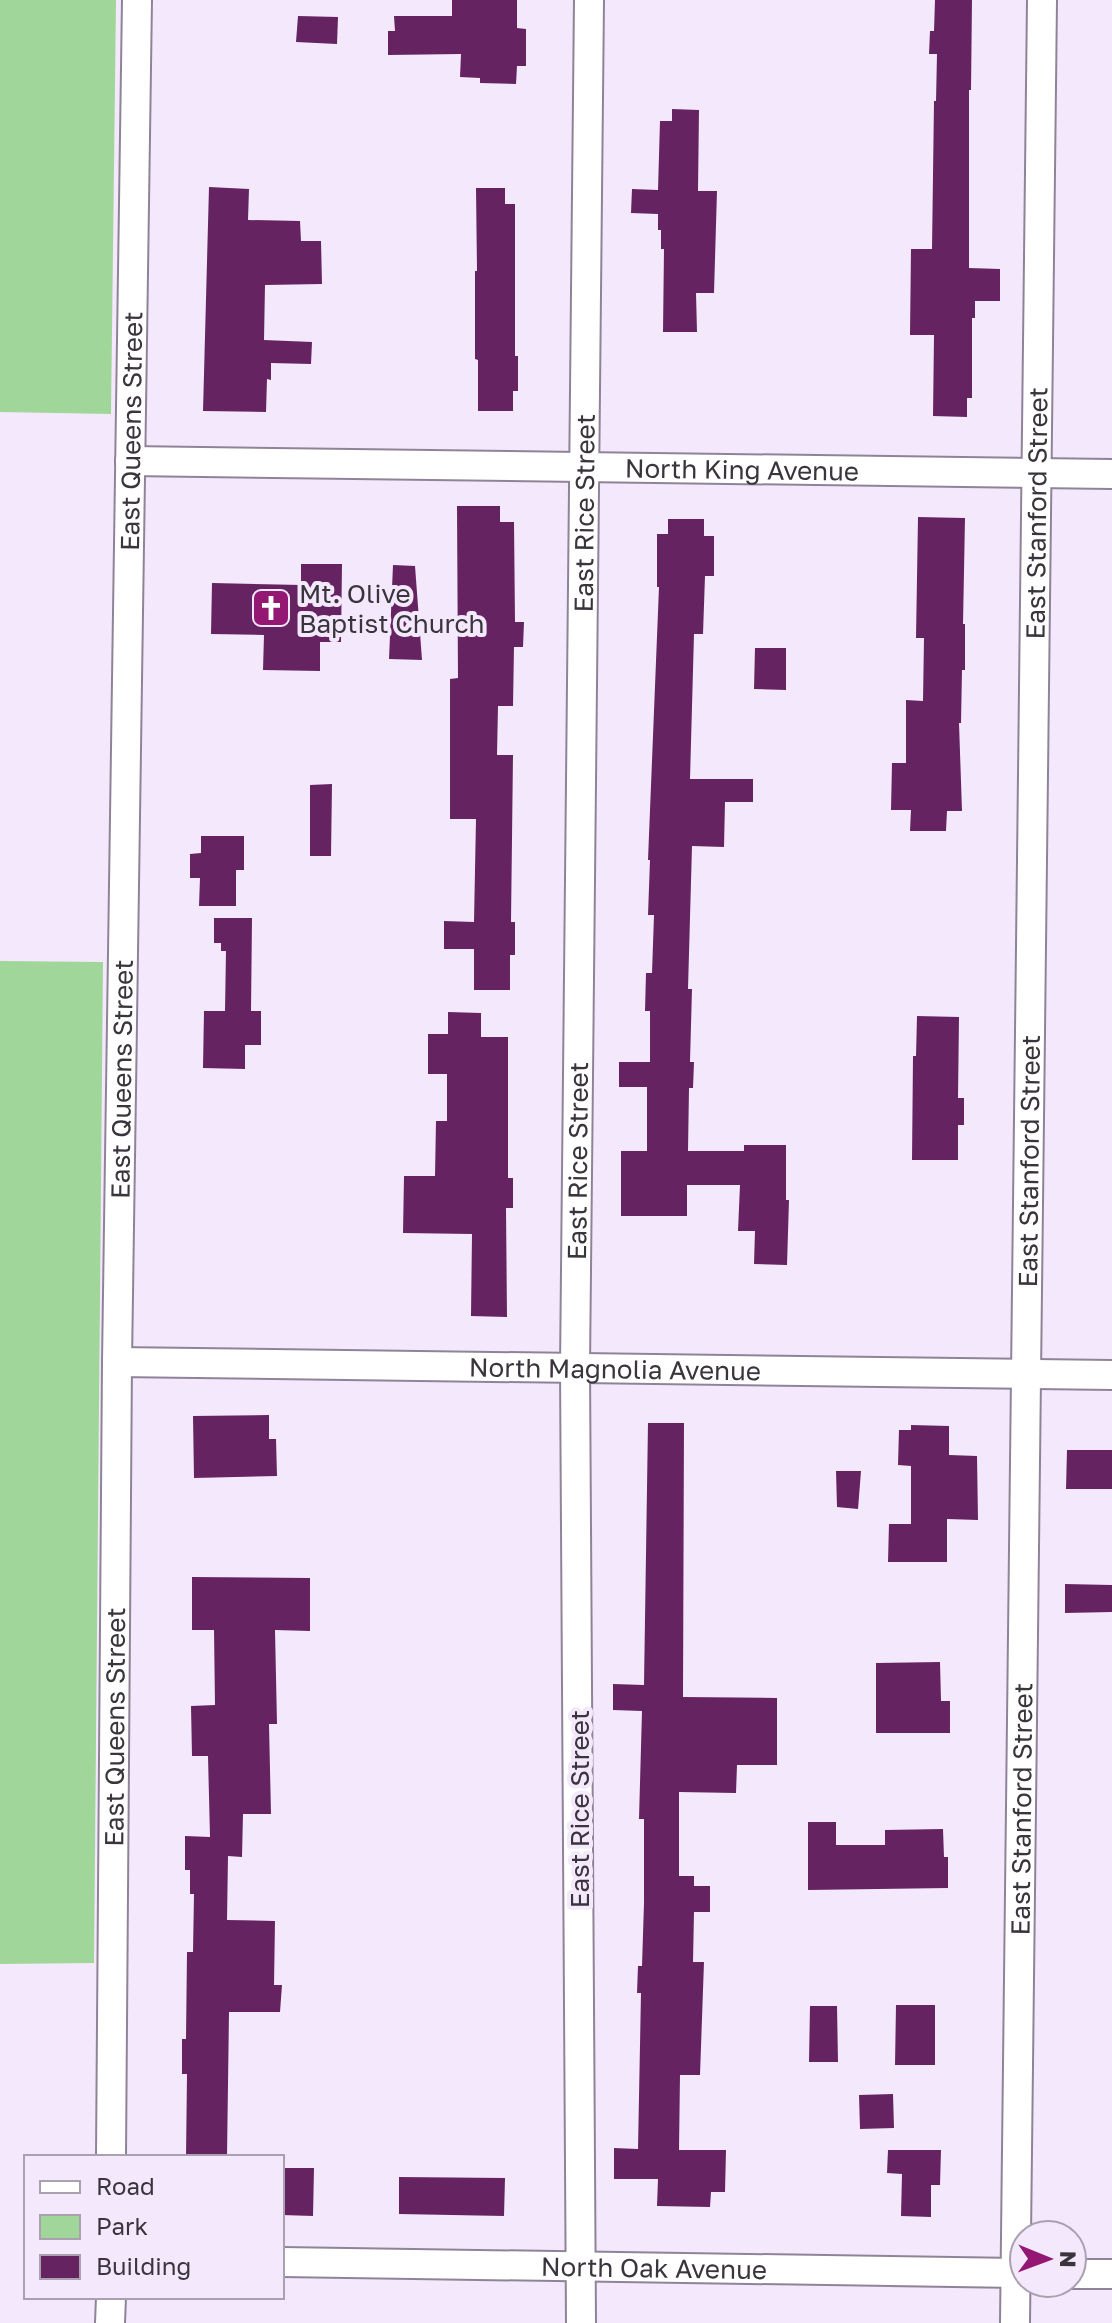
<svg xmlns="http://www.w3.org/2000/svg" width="1112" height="2323" viewBox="0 0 1112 2323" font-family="'Golos Text',sans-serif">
<rect width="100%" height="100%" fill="#f4e8fd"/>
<g fill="#a0d699">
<path d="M0,0H116L111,414L0,412Z"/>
<path d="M0,961L103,962L94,1963L0,1964Z"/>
</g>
<g fill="#652461">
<path d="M452,0H517V28L526,29V66H517L516,84L480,83V78L460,77L461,54L388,55V31H395L394,16H452Z"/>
<path d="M935,0H972L971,90H969V268L1000,269V301H975V318H972V398H967V417L933,416L934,335H910L911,249H932L934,101H936L937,54H929L930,31H934Z"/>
<path d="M298,16L338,17L337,44L296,42Z"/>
<path d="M672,109L699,110L698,191H717L714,293H696L697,332H663L664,249H661V230H658V214L631,213L632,189L658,190L660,121H672Z"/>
<path d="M209,187L249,189L248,220L300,221L301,241H321L322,284L265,285L264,340L312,342L311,364L271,363V380L267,379L266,412L203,411Z"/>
<path d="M476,188H505V204H515V356H518V391H513V411H478V360L475,359V271H477Z"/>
<path d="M457,506H500V522H514L515,622H524L523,647H514L513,706H498L497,755H513L511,922H515V955H510V990H474V949H444V921L474,922L476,819H450V679L458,678Z"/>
<path d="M918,517L965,518L963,624H965V670H962L961,723H959L962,811H947L946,831H910L911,810H891L892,763H906V700L923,701L924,638H916Z"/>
<path d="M668,519H704V536H714V576H705L703,634H694L690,779H753V802H725L724,847L692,846L688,989H692L690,1062H694L693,1088H689L688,1151H744V1145H786V1200H789L787,1265L754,1264L755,1231H738L740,1185H687V1216H621V1151H647V1087H619V1062H650V1011H645L646,973H652L654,915H648L650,860H648L659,587H657V534H668Z"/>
<path d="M301,564H342L341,642H320V671L263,670L264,635L211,634L212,583L301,585Z"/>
<path d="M393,565L415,566L422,660L389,659Z"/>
<path d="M755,648H786V690L754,689Z"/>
<path d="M332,784L331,856H310V785Z"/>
<path d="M201,836H244V870H236V906H199L200,878H190V854L201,853Z"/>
<path d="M214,918H252L251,1011H261V1045H245V1069L203,1068L204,1011H225L226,951H221V943H214Z"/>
<path d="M448,1012L481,1013V1037H508V1178H513V1208H506L507,1317L471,1316L472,1234L403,1233L404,1176H435L436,1121H447V1074H428V1034H448Z"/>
<path d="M917,1016L959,1017L958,1098H964V1125H958V1160H912L913,1056H916Z"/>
<path d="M269,1415V1439H276L277,1476L194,1478L193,1416Z"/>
<path d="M648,1423H684L683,1697L777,1698V1765H737L736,1793L679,1792V1876H694V1886H710V1912H694L693,1962H704L700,2075H680L679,2150H726L725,2192H711L710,2207L657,2206L658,2179H614V2148L638,2149L641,1993H637L638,1966H642L644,1903V1819H639L642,1711L613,1710V1684L644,1685Z"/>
<path d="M911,1425L949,1426V1455L977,1456L978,1520L947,1519V1562H888L889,1524H911V1466L898,1465L899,1430H911Z"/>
<path d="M1067,1450H1112V1489H1066Z"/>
<path d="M836,1471H861L858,1509L837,1507Z"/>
<path d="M192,1577L310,1578V1631L275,1630L277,1724H269L271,1814H243L242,1857L228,1856L227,1920L275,1921L274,1985H282L280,2012H229L227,2157H186L187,2074H182V2039H186L187,1952H193L194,1894H190V1870H185V1836L210,1837L208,1756H192L191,1706L215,1705L214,1630H192Z"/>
<path d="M1065,1584L1112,1585V1612L1065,1613Z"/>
<path d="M940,1662L941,1701H950V1733H876V1663Z"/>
<path d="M808,1822H836V1845H885V1830L943,1829L944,1857H948V1888L808,1890Z"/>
<path d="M896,2005H935V2065H895Z"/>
<path d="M810,2006H837L838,2062H809Z"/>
<path d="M893,2094L894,2128L860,2129L859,2095Z"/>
<path d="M888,2150H941L940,2185H931V2217L901,2216L902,2174L887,2173Z"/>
<path d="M282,2168H314L313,2216L282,2215Z"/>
<path d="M399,2177L505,2178L504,2216L399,2214Z"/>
</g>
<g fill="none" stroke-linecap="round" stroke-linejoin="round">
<g stroke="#8f8497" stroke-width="32">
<g id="street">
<path id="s1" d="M130,461L1112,474"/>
<path id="s2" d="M117,1362L1112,1375"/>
<path id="s3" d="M111,2157L117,1362L137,0"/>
<path id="s4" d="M282,2262L1024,2273"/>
<path d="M1072,2274H1112"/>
<path d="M110,2323L111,2297"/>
<path id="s5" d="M581,2323L575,1368L589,0"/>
<path id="s6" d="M1015,2323L1042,0"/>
</g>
</g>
<use href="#street" stroke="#fff" stroke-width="28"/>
</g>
<defs>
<g id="church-square" transform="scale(2)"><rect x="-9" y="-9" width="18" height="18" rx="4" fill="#931773" stroke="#f4e8fd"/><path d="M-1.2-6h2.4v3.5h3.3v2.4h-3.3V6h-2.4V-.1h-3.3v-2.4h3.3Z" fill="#fff"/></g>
</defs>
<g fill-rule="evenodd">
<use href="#church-square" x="271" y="608"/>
</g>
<g text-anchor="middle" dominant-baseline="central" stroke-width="8" stroke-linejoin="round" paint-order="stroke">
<g font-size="26" fill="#3a353d" stroke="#f4e8fd">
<text stroke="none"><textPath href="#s3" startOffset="1726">East Queens Street</textPath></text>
<text stroke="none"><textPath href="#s1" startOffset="612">North King Avenue</textPath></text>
<text stroke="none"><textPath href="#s5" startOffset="1810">East Rice Street</textPath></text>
<text stroke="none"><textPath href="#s6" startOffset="1810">East Stanford Street</textPath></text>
<text stroke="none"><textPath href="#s3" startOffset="1078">East Queens Street</textPath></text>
<text stroke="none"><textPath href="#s5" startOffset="1162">East Rice Street</textPath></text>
<text stroke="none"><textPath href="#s6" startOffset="1162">East Stanford Street</textPath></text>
<text stroke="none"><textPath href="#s2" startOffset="498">North Magnolia Avenue</textPath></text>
<text stroke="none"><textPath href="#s3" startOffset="430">East Queens Street</textPath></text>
<text transform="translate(579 1809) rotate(-90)">East Rice Street</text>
<text stroke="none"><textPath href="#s6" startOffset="514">East Stanford Street</textPath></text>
<text stroke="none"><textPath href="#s4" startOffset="372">North Oak Avenue</textPath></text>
</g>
<g font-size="26" fill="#3a353d" stroke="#f4e8fd" text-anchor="start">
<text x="299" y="593">Mt. Olive<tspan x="299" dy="30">Baptist Church</tspan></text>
</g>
</g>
<rect x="24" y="2155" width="260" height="144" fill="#f4e8fd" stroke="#aaa0b0" stroke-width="2"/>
<rect x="40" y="2181" width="40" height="12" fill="#ffffff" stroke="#aaa0b0" stroke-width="2"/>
<text x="96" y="2195" font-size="24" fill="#3a353d">Road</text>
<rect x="40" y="2215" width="40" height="24" fill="#a0d699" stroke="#aaa0b0" stroke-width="2"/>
<text x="96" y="2235" font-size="24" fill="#3a353d">Park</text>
<rect x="40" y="2255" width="40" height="24" fill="#652461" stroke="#aaa0b0" stroke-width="2"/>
<text x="96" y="2275" font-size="24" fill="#3a353d">Building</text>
<g transform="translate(1048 2259) rotate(91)"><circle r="38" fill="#f4e8fd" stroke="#aaa0b0" stroke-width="2"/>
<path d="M0-6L14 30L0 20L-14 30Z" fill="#931773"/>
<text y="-12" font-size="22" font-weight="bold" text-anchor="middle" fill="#3a353d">N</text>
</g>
</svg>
